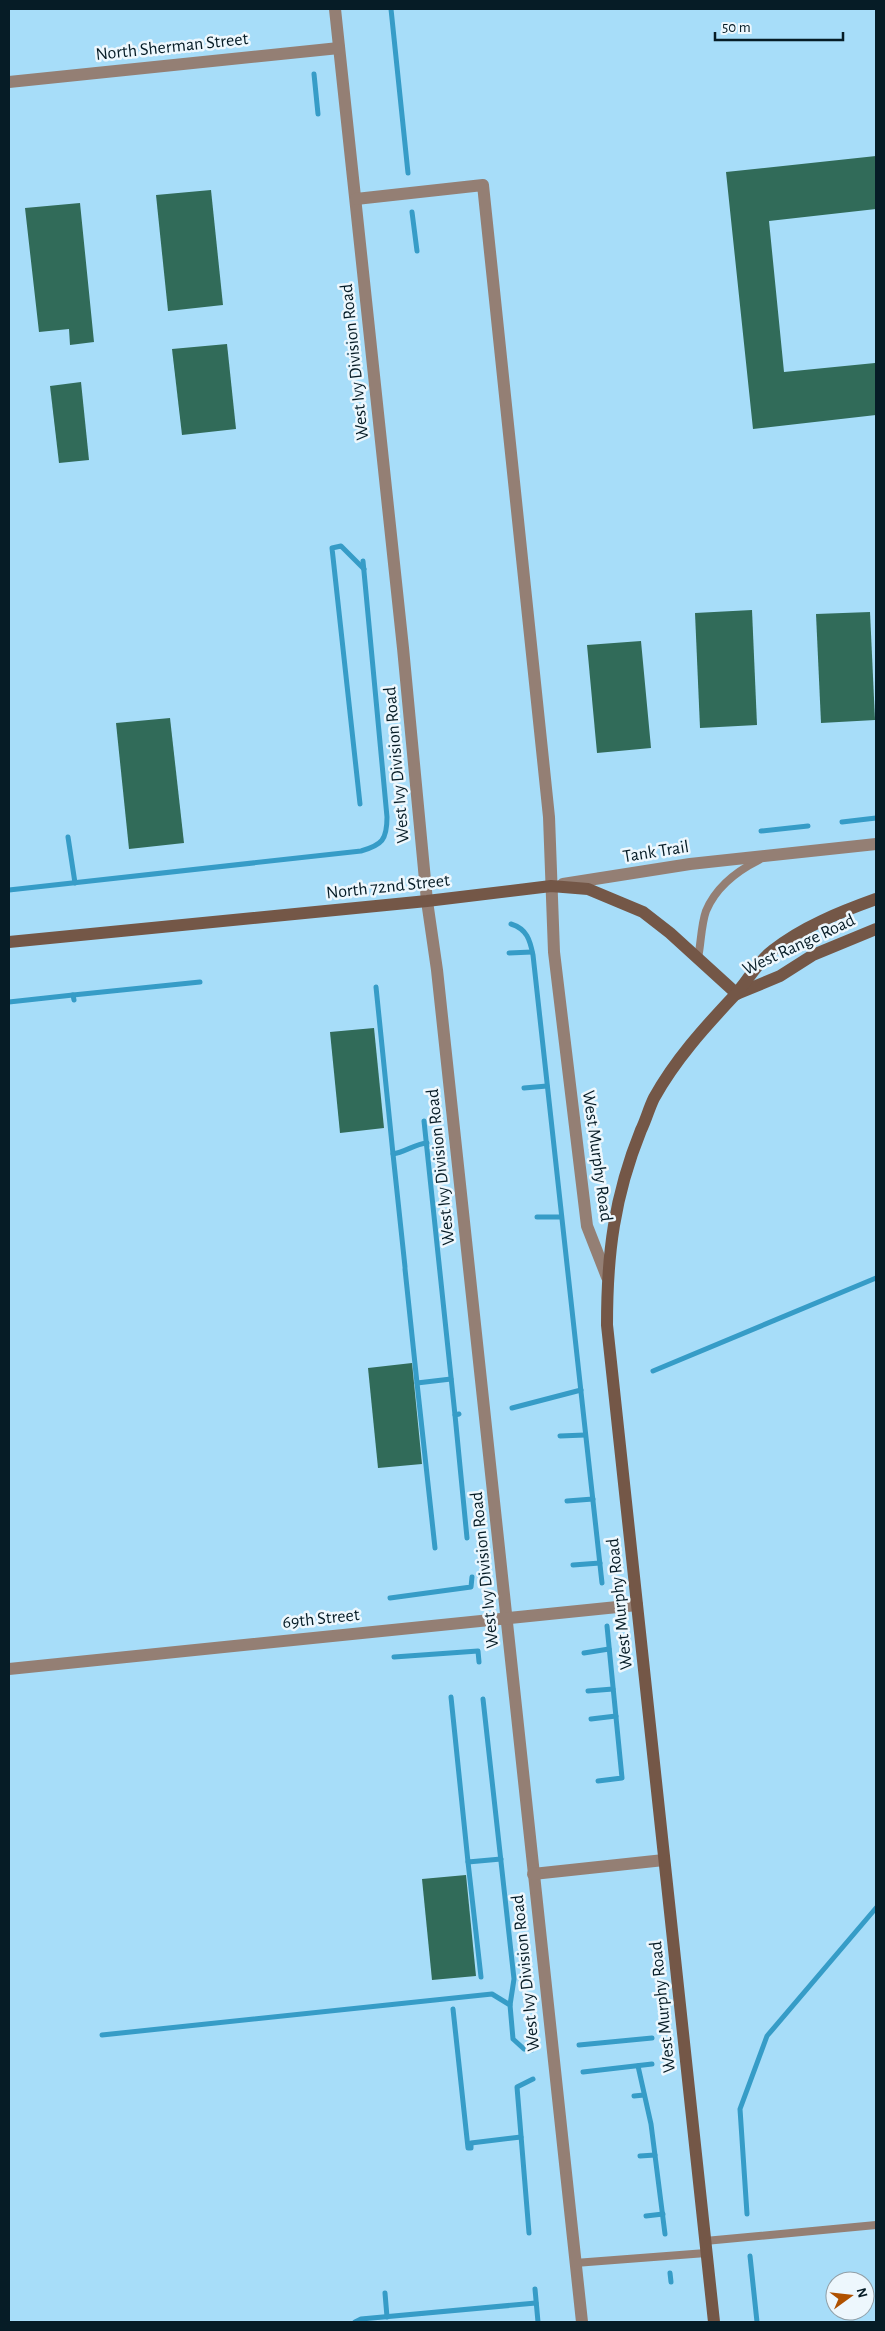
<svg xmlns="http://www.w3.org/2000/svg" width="885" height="2331" viewBox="0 0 885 2331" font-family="'Alegreya Sans',sans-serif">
<rect width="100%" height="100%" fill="#a7ddf9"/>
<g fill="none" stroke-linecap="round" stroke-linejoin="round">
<g stroke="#369cc7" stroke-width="5">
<path d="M391,9L408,173"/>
<path d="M314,74L318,114"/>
<path d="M412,212L417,251"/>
<path d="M360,804L332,548L341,546L364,569"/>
<path d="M842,822L876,818"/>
<path d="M761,831L808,826"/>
<path d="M68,837L75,883"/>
<path d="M9,890L361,851C382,845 387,840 387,817L363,561"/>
<path d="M511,924C527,929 530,940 533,955L602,1583"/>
<path d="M509,953L532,952"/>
<path d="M376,987L393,1154C405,1152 415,1144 427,1143"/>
<path d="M74,1000L73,995L200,982"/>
<path d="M9,1002L73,995"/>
<path d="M524,1088L547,1086"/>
<path d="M424,1121L455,1415"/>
<path d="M393,1154L405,1267"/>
<path d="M537,1217H561"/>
<path d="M405,1269L417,1383L451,1379"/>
<path d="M653,1371L876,1278"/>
<path d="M417,1383L435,1548"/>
<path d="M512,1408L581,1390"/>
<path d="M459,1414L455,1415L467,1538"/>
<path d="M560,1436L585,1435"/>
<path d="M567,1501L593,1499"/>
<path d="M573,1565L600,1563"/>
<path d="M390,1598L471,1587L472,1577"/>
<path d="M584,1653L609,1649"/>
<path d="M394,1657L478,1651L479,1662"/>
<path d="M588,1691L613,1689"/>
<path d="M451,1697L468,1862L501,1859"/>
<path d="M483,1699L514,1979L510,2005"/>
<path d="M591,1719L616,1716"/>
<path d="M598,1781L622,1778L607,1626"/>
<path d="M468,1862L481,1977"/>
<path d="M453,2009L468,2148H471V2143L521,2137"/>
<path d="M102,2035L492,1994L510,2005L513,2039L524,2049L532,2050"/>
<path d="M579,2045L652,2038"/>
<path d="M638,2066L651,2124L665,2234"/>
<path d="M583,2072L652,2064"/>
<path d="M634,2096L644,2095"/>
<path d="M640,2156L655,2155"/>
<path d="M747,2214L740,2109L767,2036L876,1908"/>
<path d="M646,2216L663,2214"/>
<path d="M529,2233L517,2087L533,2079"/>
<path d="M750,2256L757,2322"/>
<path d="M670,2273L671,2282"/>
<path d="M535,2289L538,2322"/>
<path d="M385,2293L387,2317"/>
<path d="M355,2322L361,2319L536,2303"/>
</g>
</g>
<g fill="#316b59">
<path d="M876,156V209L769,221L784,372L875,363L876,415L753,429L726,172Z"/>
<path d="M211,190L223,305L168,311L156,195Z"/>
<path d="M80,203L94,342L70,345L69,329L39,332L25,208Z"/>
<path d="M227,344L236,429L182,435L172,349Z"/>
<path d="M81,382L89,460L59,463L50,386Z"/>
<path d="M752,610L757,725L700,728L695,613Z"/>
<path d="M870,612L875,720L821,723L816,614Z"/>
<path d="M641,641L651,748L597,753L587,645Z"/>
<path d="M170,718L184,843L129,849L116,723Z"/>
<path d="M374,1028L384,1128L340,1133L330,1032Z"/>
<path d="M412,1363L422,1464L378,1468L368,1368Z"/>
<path d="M466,1875L476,1976L432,1980L422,1879Z"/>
</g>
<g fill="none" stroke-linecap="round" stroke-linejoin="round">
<g stroke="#947f74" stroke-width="8">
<path d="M698,958C701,944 701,925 706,911C716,887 737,871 759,860"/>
<path d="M705,2241L876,2225"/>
<path d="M575,2263L706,2253"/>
</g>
<g stroke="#947f74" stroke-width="12">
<path d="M335,9L403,648L427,901L437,970L582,2322"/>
<path d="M9,82L339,48"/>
<path d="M356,199L483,185L549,817L554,952L587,1226L607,1277"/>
<path d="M563,884L690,864L876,844"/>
<path d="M9,1669L637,1605"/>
<path d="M533,1874L664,1860"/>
</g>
<g stroke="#745747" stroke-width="12">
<path d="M9,942L427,901L551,886L588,889L643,912L670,933L737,994"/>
<path d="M739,993L780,976L813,955L876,929"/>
<path d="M714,2322L607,1325C607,1254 614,1197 641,1130C646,1120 649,1108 654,1098C675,1060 704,1028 733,997C747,983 756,963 772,951C802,927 840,912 876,899"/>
</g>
</g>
<g text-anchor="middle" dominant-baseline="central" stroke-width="5" stroke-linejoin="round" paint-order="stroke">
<g font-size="18" fill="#061c26" stroke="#edf7fd">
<text transform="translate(172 47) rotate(-6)">North Sherman Street</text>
<text transform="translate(355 362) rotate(-96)">West Ivy Division Road</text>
<text transform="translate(397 765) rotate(-95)">West Ivy Division Road</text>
<text transform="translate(656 852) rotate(-9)">Tank Trail</text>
<text transform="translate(388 887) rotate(-6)">North 72nd Street</text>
<text transform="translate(799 945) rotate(-25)">West Range Road</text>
<text transform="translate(597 1156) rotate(82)">West Murphy Road</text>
<text transform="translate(441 1167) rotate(-96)">West Ivy Division Road</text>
<text transform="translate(485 1570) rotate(-96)">West Ivy Division Road</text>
<text transform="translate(620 1604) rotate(-96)">West Murphy Road</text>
<text transform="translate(321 1619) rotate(-6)">69th Street</text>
<text transform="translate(526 1973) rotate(-96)">West Ivy Division Road</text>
<text transform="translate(663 2007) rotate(-96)">West Murphy Road</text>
</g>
</g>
<rect width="885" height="2331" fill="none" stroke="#061c26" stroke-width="20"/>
<g transform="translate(850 2296) rotate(75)"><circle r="24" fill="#edf7fd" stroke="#919fa7"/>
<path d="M0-4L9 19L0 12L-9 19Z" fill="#af5100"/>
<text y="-8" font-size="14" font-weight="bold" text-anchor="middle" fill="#061c26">N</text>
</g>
<path d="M715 32v8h128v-8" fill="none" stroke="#061c26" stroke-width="2.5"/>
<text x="722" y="32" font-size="15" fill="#061c26" stroke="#edf7fd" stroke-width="4" paint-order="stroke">50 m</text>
</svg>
